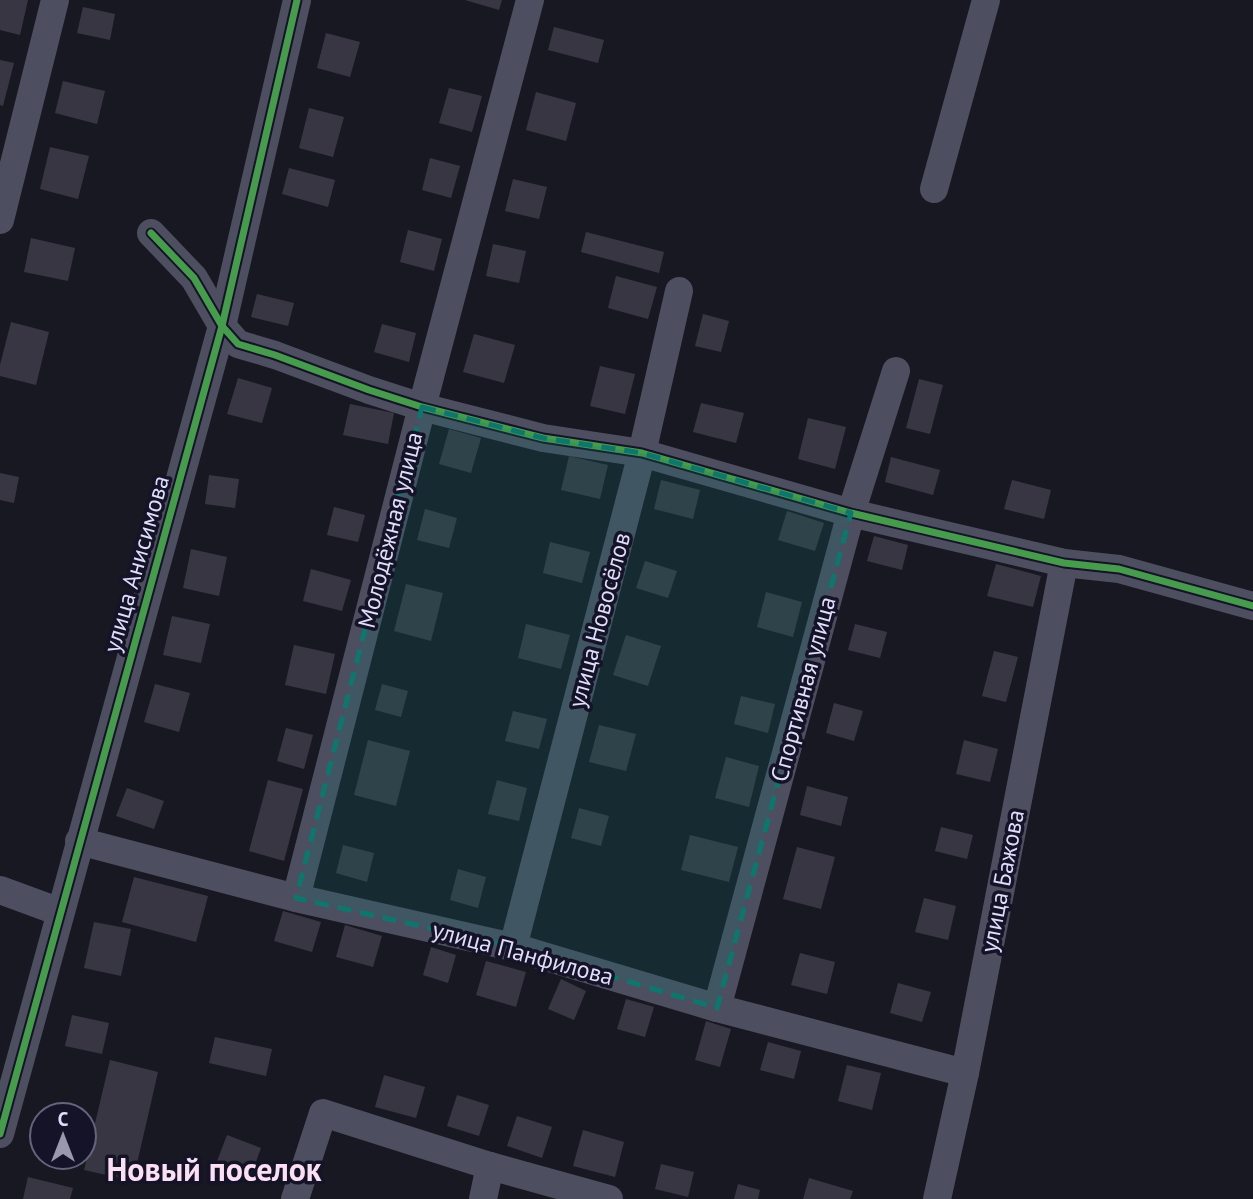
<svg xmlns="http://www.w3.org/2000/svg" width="1253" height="1199" viewBox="0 0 1253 1199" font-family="'PT Sans',sans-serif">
<rect width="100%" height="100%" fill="#181822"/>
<g fill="#383643">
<path d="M0,0H28L20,35L0,30Z"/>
<path d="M465,0H502L499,10Z"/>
<path d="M83,7L115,14L110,40L77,33Z"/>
<path d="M554,27L604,40L598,63L548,50Z"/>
<path d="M326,33L360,42L350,77L317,68Z"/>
<path d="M0,60L14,63L3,106L0,105Z"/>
<path d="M63,81L105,91L97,124L55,113Z"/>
<path d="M449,88L482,96L472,132L439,123Z"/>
<path d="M536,92L576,103L566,141L526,130Z"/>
<path d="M309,108L344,117L333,157L299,148Z"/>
<path d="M50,147L89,156L78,199L40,189Z"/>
<path d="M430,158L460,166L451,198L422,190Z"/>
<path d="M289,168L335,180L328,207L282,194Z"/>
<path d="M513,179L547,187L539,219L505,211Z"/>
<path d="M408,230L442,239L434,271L400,262Z"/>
<path d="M586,232L664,252L659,273L581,252Z"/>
<path d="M31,238L75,248L68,281L24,272Z"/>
<path d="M493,244L526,251L519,283L486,276Z"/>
<path d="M616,276L657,287L648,319L608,308Z"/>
<path d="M257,294L294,303L288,326L251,317Z"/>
<path d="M703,314L729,321L721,352L695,346Z"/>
<path d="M11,322L49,332L36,385L0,376V365Z"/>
<path d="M382,324L416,333L409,362L374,352Z"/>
<path d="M474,334L515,345L504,383L463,372Z"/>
<path d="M600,366L635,374L625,414L590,406Z"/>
<path d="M238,378L272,388L262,423L227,414Z"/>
<path d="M919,379L943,385L930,434L906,428Z"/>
<path d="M701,403L744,413L736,443L693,432Z"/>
<path d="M350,404L394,413L388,444L343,435Z"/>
<path d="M808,418L846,427L835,469L798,459Z"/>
<path d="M449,429L481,438L471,473L439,464Z"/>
<path d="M569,456L608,465L600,499L561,490Z"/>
<path d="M891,457L940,470L933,495L885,482Z"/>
<path d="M0,473L19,477L14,503L0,500Z"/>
<path d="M209,475L239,479L235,508L205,504Z"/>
<path d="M661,480L700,490L693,519L654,509Z"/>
<path d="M1012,480L1051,490L1044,519L1004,509Z"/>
<path d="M334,507L365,515L358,542L327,535Z"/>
<path d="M425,509L457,518L449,548L417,540Z"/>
<path d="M787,511L824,523L815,551L778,540Z"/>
<path d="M874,536L908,545L902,570L867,561Z"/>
<path d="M550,542L590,552L582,583L543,573Z"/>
<path d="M191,549L227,557L219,596L183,588Z"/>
<path d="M645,561L677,571L668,598L636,588Z"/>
<path d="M996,564L1041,576L1033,607L987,596Z"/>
<path d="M311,569L351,580L342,611L303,601Z"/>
<path d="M406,584L443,593L431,641L394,631Z"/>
<path d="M766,592L802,602L793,637L757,627Z"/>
<path d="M172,616L210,624L201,663L163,655Z"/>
<path d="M526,624L570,635L561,669L518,658Z"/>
<path d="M855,624L887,632L880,658L848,650Z"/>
<path d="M626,635L661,646L648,686L613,675Z"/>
<path d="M294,645L335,654L326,694L285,685Z"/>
<path d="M994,651L1018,657L1006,702L982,696Z"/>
<path d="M155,684L190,693L179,732L144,722Z"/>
<path d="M382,684L408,691L401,717L375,710Z"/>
<path d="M741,696L775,704L768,733L734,724Z"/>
<path d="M834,703L863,711L854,741L826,733Z"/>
<path d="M513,711L547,719L539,749L505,741Z"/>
<path d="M599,725L636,734L626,771L589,762Z"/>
<path d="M286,728L313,735L304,769L277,761Z"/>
<path d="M368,740L410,751L396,806L354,795Z"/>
<path d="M964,740L998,749L990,782L956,774Z"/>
<path d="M726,757L759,766L749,807L715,798Z"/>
<path d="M268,780L303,789L284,861L249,851Z"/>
<path d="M497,780L527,788L519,821L488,814Z"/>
<path d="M807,786L848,797L841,826L800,815Z"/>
<path d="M127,788L164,801L154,829L116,816Z"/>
<path d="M579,808L609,816L601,846L571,838Z"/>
<path d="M941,827L973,835L967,859L935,851Z"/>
<path d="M690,835L738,847L729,882L681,870Z"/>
<path d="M343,845L374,853L367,882L336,873Z"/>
<path d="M797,847L835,857L821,909L783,899Z"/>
<path d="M458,869L486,877L478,908L450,900Z"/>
<path d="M134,877L208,896L196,942L122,922Z"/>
<path d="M924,898L956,906L948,940L915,932Z"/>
<path d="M283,911L321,922L312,952L274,941Z"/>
<path d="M94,922L131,929L121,976L84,968Z"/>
<path d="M345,925L382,936L373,967L336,957Z"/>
<path d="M431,947L456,955L448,983L423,975Z"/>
<path d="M800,953L835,962L827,994L791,985Z"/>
<path d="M486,961L526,972L516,1007L476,995Z"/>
<path d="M561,979L586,991L574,1020L548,1009Z"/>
<path d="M898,983L931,992L922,1022L890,1013Z"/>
<path d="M626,999L654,1007L645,1037L617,1029Z"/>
<path d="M72,1015L109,1023L102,1054L65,1046Z"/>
<path d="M706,1021L731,1029L720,1067L695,1060Z"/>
<path d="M215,1037L272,1049L266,1076L209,1063Z"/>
<path d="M768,1042L801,1051L794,1079L760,1070Z"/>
<path d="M110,1060L158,1072L133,1181L84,1170Z"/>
<path d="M847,1065L881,1073L872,1110L838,1101Z"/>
<path d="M384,1075L425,1087L416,1118L375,1107Z"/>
<path d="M457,1095L489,1105L479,1136L447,1126Z"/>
<path d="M517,1116L552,1127L542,1158L507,1146Z"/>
<path d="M583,1130L624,1142L615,1177L573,1166Z"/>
<path d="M227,1135L261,1148L249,1181L214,1169Z"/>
<path d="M661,1164L694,1172L688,1197L655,1189Z"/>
<path d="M28,1177L73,1188L70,1199H23Z"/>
<path d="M809,1178L853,1191L850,1199H803Z"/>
<path d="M738,1184L760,1190L758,1199H734Z"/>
</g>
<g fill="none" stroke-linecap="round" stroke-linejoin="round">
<g stroke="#4e4e61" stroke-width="28">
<path d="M934,189L986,0"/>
<path d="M0,220L55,0"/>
<path d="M151,233L194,278L222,326L238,344L275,355L369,390L422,407L543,438L642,453L851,513L1064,563L1119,569L1253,606"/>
<path d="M79,841L296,898L513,947L717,1008L965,1073"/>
<path d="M0,890L60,912"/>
<path d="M296,898L422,407L530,0"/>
<path d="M513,947L642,453L679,291"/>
<path d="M717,1008L851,513L896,371"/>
<path d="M0,1134L222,326L297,0"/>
<path d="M295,1199L323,1113L490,1166L609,1199"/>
<path d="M483,1199L490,1166"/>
<path d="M937,1199L965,1073L1064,563"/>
</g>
<g stroke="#151327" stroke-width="11">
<g id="cycleway">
<path d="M151,233L194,278L222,326L238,344L275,355L369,390L422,407L543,438L642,453L851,513L1064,563L1119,569L1253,606"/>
<path d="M0,1134L222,326L297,0"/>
</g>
</g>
<use href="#cycleway" stroke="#469c4c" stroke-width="7"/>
</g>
<path fill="#0f766e" fill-opacity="0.2" stroke="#0f766e" stroke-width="5" stroke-dasharray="14 9" stroke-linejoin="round" d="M422,407L543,438L642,453L851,513L717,1008L513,947L296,898Z"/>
<g text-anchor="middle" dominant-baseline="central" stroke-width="7" stroke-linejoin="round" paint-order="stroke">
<g font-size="24" fill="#dfddfb" stroke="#151327">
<text transform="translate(390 530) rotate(-76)">Молодёжная улица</text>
<text transform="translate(136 564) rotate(-74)">улица Анисимова</text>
<text transform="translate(599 620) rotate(-75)">улица Новосёлов</text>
<text transform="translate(803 689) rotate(-75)">Спортивная улица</text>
<text transform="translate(1002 881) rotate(-79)">улица Бажова</text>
<text transform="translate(523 953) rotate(15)">улица Панфилова</text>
</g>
<g font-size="32" font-weight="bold" fill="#fbdff2" stroke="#151327">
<text x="214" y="1169">Новый поселок</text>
</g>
</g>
<g transform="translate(63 1136)"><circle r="33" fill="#151327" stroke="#66647c" stroke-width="2"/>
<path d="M0-5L12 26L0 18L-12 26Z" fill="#9998af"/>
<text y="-10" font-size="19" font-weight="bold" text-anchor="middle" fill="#dfddfb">С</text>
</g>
</svg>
